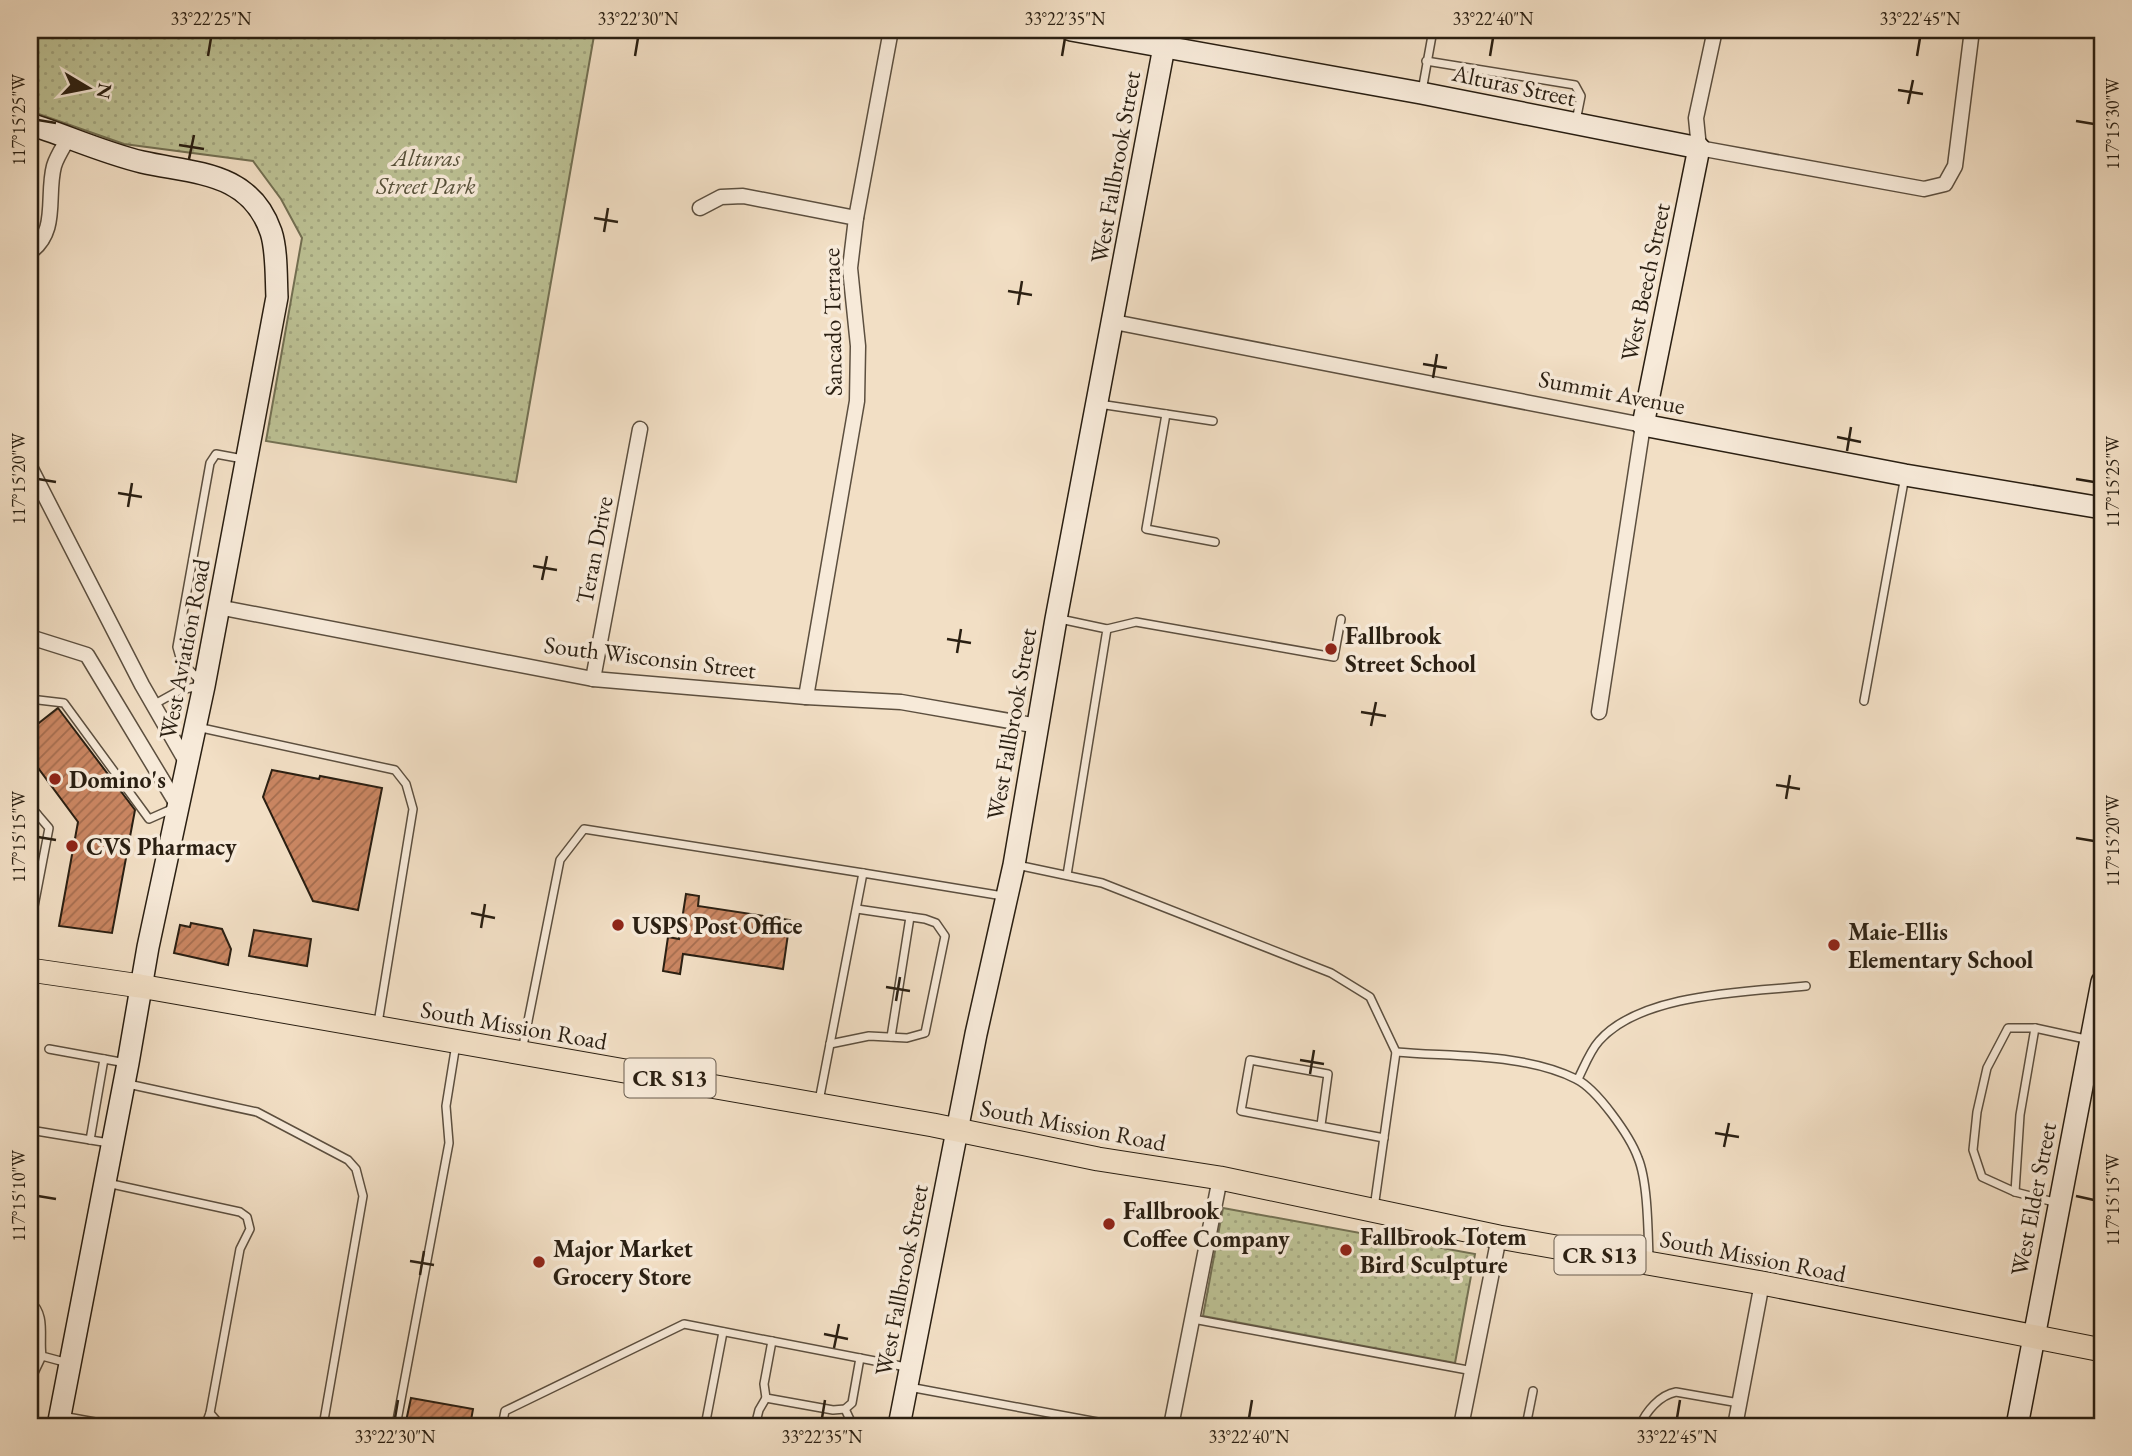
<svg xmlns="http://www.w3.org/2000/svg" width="2132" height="1456" viewBox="0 0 2132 1456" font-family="'EB Garamond',serif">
<defs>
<pattern id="park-dots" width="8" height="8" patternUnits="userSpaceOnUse" patternTransform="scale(1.75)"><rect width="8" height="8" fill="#bcc194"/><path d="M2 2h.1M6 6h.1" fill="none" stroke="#a2a57f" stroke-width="1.8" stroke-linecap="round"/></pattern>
<pattern id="building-hatch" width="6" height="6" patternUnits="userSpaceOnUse" patternTransform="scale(1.75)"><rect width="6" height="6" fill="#ca8662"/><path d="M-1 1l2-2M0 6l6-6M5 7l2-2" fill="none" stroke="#a46d4f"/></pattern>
</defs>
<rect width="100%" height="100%" fill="#f2dfc5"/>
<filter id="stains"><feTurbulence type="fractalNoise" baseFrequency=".00286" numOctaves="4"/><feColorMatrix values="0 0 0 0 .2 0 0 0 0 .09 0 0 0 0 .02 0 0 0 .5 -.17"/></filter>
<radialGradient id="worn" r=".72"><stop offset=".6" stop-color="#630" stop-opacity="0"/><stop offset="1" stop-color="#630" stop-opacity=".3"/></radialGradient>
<g fill="url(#park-dots)" stroke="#737053" stroke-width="2">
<path d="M30,30H595L516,482L266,441L302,238L281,199L253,161L124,144L30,111Z"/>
<path d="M1223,1208L1475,1254L1455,1363L1203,1316Z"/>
</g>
<g fill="url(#building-hatch)" stroke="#2a1f12" stroke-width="2">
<path d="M58,708L135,810L112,933L59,926L78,822L30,757V730Z"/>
<path d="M272,770L319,779L320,776L382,788L358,910L313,901L263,797Z"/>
<path d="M686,894L699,896L698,906L790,920L783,969L683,954L680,974L663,971L668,937L679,939Z"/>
<path d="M191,923L222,929L231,949L228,965L174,953L180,925L190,927Z"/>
<path d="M254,930L311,939L307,966L249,956Z"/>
<path d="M411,1398L473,1409L470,1426H405Z"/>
</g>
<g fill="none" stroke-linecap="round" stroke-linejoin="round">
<g stroke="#5c4f3f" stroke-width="10">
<g id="lane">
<path d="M1426,61L1575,85L1581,96L1576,121"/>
<path d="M1422,91L1433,30"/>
<path d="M1099,404L1213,421"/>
<path d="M1166,414L1146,529L1215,542"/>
<path d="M1060,619L1107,629L1067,875"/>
<path d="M1107,629L1136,622L1334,657L1341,619"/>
<path d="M200,681L181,661L177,647L210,463L216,454L243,459"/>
<path d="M30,699L64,703L149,819L174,808"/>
<path d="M1864,701L1905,476"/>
<path d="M153,705L180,690L200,686"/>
<path d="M197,727L395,770L406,784L413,809L378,1023"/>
<path d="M30,806L37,814"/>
<path d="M30,814H37L49,828L30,927"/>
<path d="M1017,865L1102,883L1331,973L1370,997L1396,1052L1374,1208"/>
<path d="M891,1037L910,917"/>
<path d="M830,1044L869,1036L907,1038L925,1033L945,936L936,923L925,919L857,909"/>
<path d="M49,1049L104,1059"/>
<path d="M522,1051L560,860L584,829L863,873"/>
<path d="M1396,1052C1453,1057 1524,1053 1576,1079C1597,1089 1630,1136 1638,1158C1648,1182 1648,1232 1649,1259"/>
<path d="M1578,1079C1584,1067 1590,1051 1599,1041C1641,993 1746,992 1806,986"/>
<path d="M128,1084L257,1112L348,1160L356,1169L363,1196L323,1426"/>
<path d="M819,1101L863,873L1003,896"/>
<path d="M1321,1125L1328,1074L1250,1060L1241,1111L1384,1138"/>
<path d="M30,1130L109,1143"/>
<path d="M90,1140L104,1059L126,1063"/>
<path d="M107,1183L240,1212L247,1217L250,1229L240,1249L210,1413L221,1426"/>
<path d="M2015,1192L2020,1115L2035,1028"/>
<path d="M2058,1203L2015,1192L1982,1177L1973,1150L1977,1112L1987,1068L2008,1028H2035L2090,1040"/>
<path d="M30,1301C47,1315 39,1337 42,1356L68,1363"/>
<path d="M1193,1319L1473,1371"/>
<path d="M772,1341L764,1384L766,1398L833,1410L845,1409L852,1403L860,1358"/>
<path d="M909,1387L1119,1426"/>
<path d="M30,1390L32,1377L42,1356"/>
<path d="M845,1409L853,1426"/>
<path d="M62,1416L117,1426"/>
<path d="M205,1426L210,1413"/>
<path d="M244,1426H250"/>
<path d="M396,1426L449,1143L446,1106L456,1044"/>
<path d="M502,1426L505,1411L684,1324L906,1367"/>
<path d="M705,1426L723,1332"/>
<path d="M755,1426L759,1410L766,1398"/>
<path d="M1526,1426L1533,1391"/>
<path d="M1640,1426C1646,1411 1660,1395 1676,1392L1739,1403"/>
<path d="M1914,1426H1941"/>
</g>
</g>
<g stroke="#5c4f3f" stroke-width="17">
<g id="street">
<path d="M1715,30L1696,118L1699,148L1924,189L1945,184L1955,166L1972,30"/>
<path d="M1164,47L1167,30"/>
<path d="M700,208L721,197L743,196L856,218"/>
<path d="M30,252C59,232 46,196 54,166C57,156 64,146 69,137"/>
<path d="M1114,322L1643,425L1599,712"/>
<path d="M30,467L142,685L188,765"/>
<path d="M218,607L593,679L806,697L901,702L1038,726"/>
<path d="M30,637L87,655L178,806"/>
<path d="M593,679L640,429"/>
<path d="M806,697L857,401L858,346L850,268L856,218L891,30"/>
<path d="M1171,1426L1220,1178"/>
<path d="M1461,1426L1499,1237"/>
<path d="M1735,1426L1762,1283"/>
</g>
</g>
<g stroke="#2a1f12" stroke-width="24">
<g id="secondary">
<path d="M1071,30L1421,93L1699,148L1643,425L1905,475L2102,508"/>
<path d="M30,124C67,136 104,153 142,162C195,174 250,171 271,232C277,250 276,278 277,297L204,686L148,947L128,1063L58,1426"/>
<path d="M899,1426L976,1034L1014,865L1056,619L1164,47"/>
<path d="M2017,1426L2102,982"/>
</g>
</g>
<g stroke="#2a1f12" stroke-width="25">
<path id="primary" d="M30,970L140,986L933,1125L1098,1159L1220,1178L1499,1237L1762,1283L2102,1350"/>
</g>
<use href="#lane" stroke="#f7ead9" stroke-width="7"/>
<use href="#street" stroke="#f7ead9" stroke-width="14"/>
<use href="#secondary" stroke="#f7ead9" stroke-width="21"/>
<use href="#primary" stroke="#f2dfc5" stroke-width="23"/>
</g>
<path fill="none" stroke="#2a1f12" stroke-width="2.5" d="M208,56L211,38M635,56L638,38M1062,56L1065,38M1490,56L1493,38M1917,56L1920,38M1898,90L1923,94M1908,104L1913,80M38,120L56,123M2076,121L2094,124M179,145L204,149M189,159L194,135M594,218L618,222M604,232L608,208M1008,291L1032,295M1018,305L1022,281M1423,364L1447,368M1433,378L1437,354M1837,437L1861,442M1847,451L1851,427M38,479L56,482M2076,479L2094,482M118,493L142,497M128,507L132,483M533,566L557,570M542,580L547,556M947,639L971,643M957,653L961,629M1361,712L1386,716M1371,726L1376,702M1776,785L1800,789M1786,799L1790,775M38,837L56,840M2076,838L2094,841M471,913L495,918M481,928L485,904M886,987L910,991M896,1001L900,977M1300,1060L1324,1064M1310,1074L1314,1050M1715,1133L1739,1137M1724,1147L1729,1123M38,1196L56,1199M2076,1196L2094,1200M410,1261L434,1265M420,1275L424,1251M824,1334L848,1339M834,1348L839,1324M395,1418L398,1400M822,1418L825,1400M1249,1418L1252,1400M1677,1418L1680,1400"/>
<g fill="#8f2418" stroke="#f7ead9" stroke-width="2.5">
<circle cx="1331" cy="649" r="7"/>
<circle cx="55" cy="779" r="7"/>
<circle cx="72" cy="846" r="7"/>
<circle cx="618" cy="925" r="7"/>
<circle cx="1834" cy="945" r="7"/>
<circle cx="1109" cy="1224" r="7"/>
<circle cx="1346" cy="1250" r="7"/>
<circle cx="539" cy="1262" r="7"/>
</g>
<g text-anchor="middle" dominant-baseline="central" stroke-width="7" stroke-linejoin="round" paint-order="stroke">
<g fill="#f7ead9" stroke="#685c4e" stroke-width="2">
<rect x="624.5" y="1058.5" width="91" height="39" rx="5"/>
<rect x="1554.5" y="1235.5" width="91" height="39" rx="5"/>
</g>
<g font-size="23" font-weight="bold" fill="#2a1f12">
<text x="670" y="1078">CR S13</text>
<text x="1600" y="1255">CR S13</text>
</g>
<g font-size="24" fill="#2a1f12" stroke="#f7ead9">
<text transform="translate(1514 85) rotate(12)">Alturas Street</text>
<text transform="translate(1115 167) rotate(-80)">West Fallbrook Street</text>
<text transform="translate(1645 282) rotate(-78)">West Beech Street</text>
<text transform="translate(832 322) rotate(-91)">Sancado Terrace</text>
<text transform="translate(1612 392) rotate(11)">Summit Avenue</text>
<text transform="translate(594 550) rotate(-79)">Teran Drive</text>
<text transform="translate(184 649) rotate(-79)">West Aviation Road</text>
<text transform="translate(650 657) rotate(7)">South Wisconsin Street</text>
<text transform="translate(1011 724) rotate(-80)">West Fallbrook Street</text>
<text transform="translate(514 1025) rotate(10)">South Mission Road</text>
<text transform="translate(1073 1125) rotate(11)">South Mission Road</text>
<text transform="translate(2033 1199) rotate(-79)">West Elder Street</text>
<text transform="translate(1753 1256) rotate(11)">South Mission Road</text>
<text transform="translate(901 1280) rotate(-79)">West Fallbrook Street</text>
</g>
<g font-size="24" font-style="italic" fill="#565039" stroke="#f7ead9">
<text x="426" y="157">Alturas<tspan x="426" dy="28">Street Park</tspan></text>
</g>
<g font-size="24" font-weight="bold" fill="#2a1f12" stroke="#f7ead9" text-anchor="start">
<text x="1345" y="635">Fallbrook<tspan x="1345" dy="28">Street School</tspan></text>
<text x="69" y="779">Domino's</text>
<text x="86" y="846">CVS Pharmacy</text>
<text x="632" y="925">USPS Post Office</text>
<text x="1848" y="931">Maie-Ellis<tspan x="1848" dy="28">Elementary School</tspan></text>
<text x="1123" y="1210">Fallbrook<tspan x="1123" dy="28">Coffee Company</tspan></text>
<text x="1360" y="1236">Fallbrook Totem<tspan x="1360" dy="28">Bird Sculpture</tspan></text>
<text x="553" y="1248">Major Market<tspan x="553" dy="28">Grocery Store</tspan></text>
</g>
</g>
<rect width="2132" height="1456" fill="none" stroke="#f2dfc5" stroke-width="77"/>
<g transform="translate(88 88) rotate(100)" stroke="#f7ead9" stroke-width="5" paint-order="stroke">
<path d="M0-5L12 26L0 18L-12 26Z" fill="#2a1f12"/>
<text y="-10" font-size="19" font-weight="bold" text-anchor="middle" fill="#2a1f12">N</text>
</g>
<rect x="38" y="38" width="2056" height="1380" fill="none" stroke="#2a1f12" stroke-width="2.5"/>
<g font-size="18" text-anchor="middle" fill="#2a1f12">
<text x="211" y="25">33°22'25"N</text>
<text x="638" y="25">33°22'30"N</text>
<text x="1065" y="25">33°22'35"N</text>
<text x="1493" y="25">33°22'40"N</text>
<text x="1920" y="25">33°22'45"N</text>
<text transform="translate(19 120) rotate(-90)" y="6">117°15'25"W</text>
<text transform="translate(2113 124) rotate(-90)" y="6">117°15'30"W</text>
<text transform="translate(19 479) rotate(-90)" y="6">117°15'20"W</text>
<text transform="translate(2113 482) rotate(-90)" y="6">117°15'25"W</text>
<text transform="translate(19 837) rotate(-90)" y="6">117°15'15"W</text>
<text transform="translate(2113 841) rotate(-90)" y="6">117°15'20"W</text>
<text transform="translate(19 1196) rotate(-90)" y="6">117°15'10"W</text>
<text transform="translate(2113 1200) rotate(-90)" y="6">117°15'15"W</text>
<text x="395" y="1443">33°22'30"N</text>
<text x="822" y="1443">33°22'35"N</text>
<text x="1249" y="1443">33°22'40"N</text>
<text x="1677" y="1443">33°22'45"N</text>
</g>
<rect width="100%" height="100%" filter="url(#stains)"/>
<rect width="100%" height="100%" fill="url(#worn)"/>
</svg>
